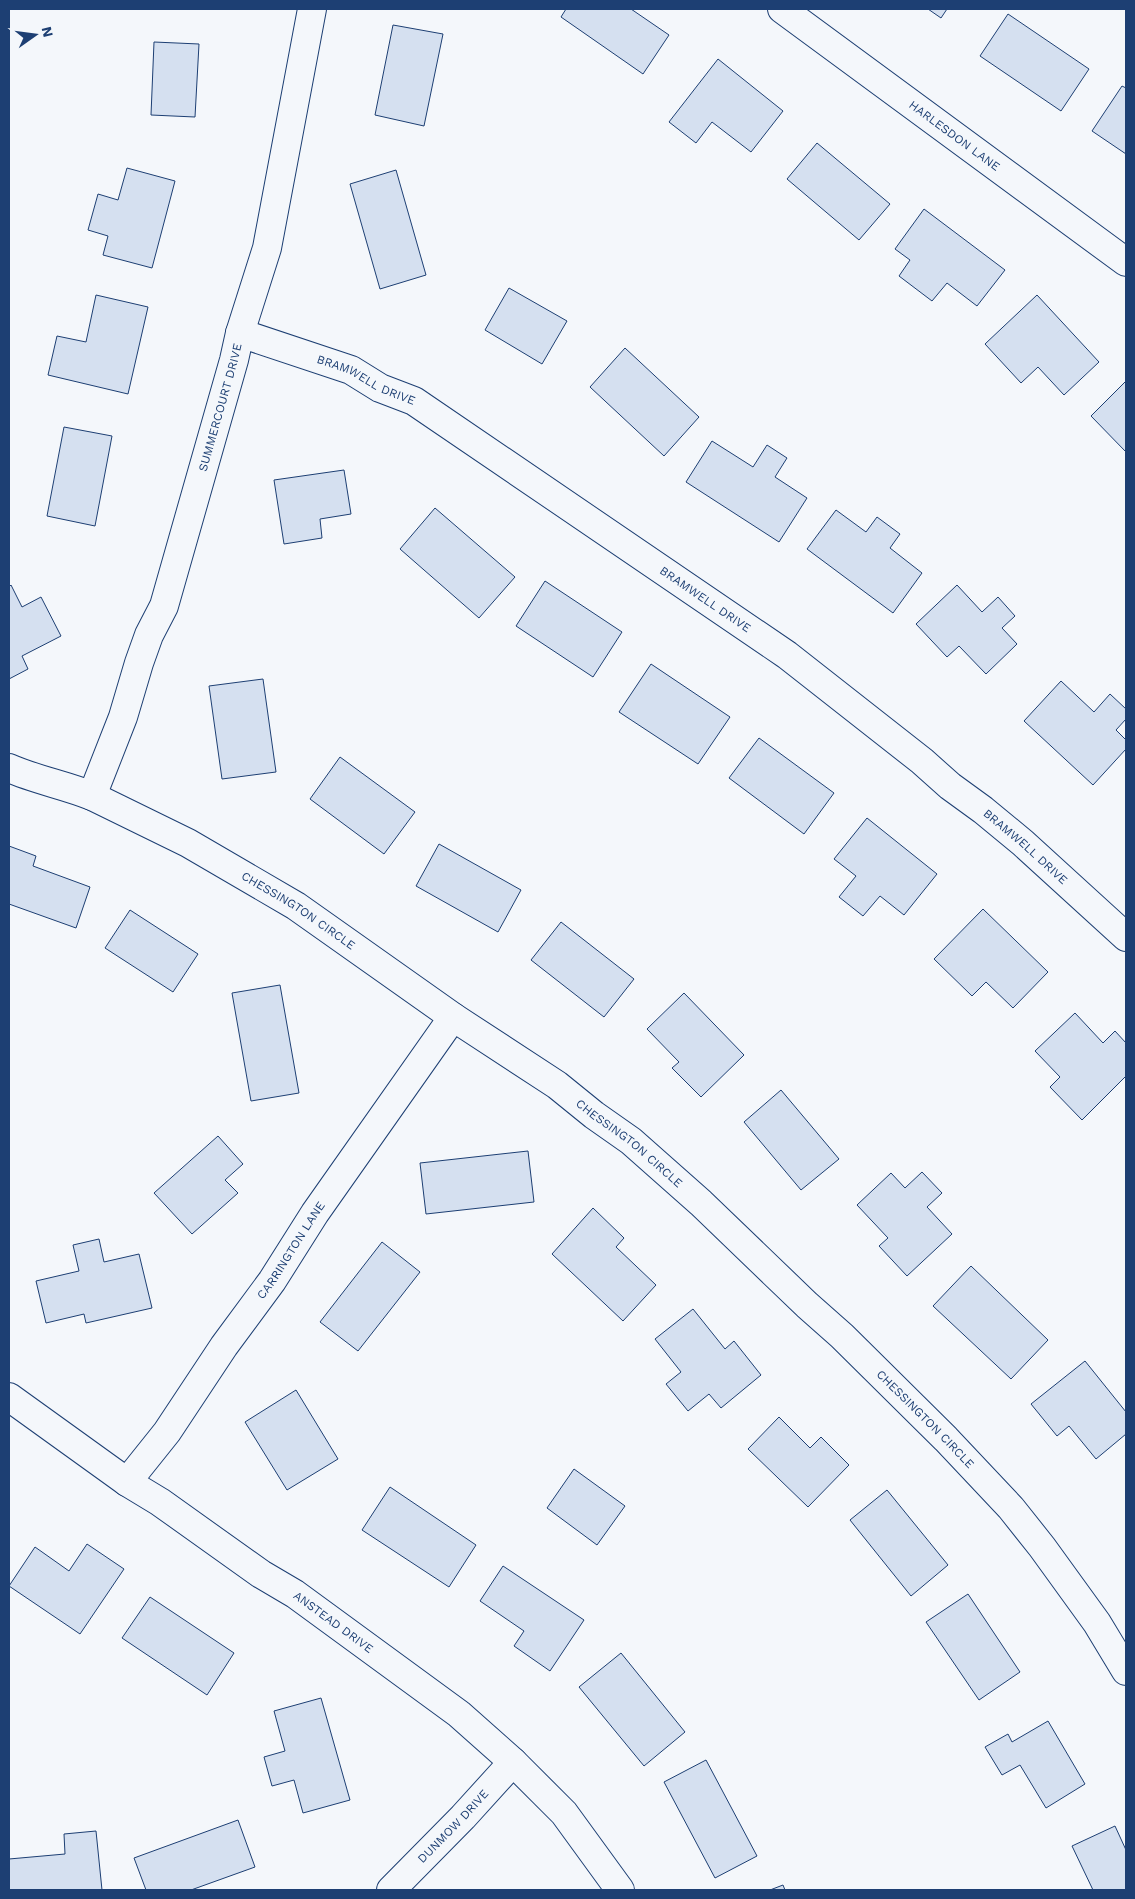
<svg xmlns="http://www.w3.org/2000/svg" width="1135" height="1899" viewBox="0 0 1135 1899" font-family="'Work Sans',sans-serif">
<rect width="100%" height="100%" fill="#f4f7fb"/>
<g fill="#d5e0f0" stroke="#1d3f73">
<path d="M566,9H631L669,35L643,74L561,17Z"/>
<path d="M928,9H947L941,18Z"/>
<path d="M1008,14L1089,69L1061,111L980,56Z"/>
<path d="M393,25L443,34L424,126L375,115Z"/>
<path d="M154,42L199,44L195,117L151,115Z"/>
<path d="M718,59L783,111L751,152L712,122L696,143L669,122Z"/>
<path d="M1122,86L1126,88V154L1092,131Z"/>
<path d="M817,143L890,204L859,240L787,179Z"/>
<path d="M127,168L175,181L152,268L103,255L108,236L88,230L98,194L118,200Z"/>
<path d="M396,170L426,275L380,289L350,184Z"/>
<path d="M924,209L1005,270L977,306L947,283L932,301L899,276L910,260L895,249Z"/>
<path d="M509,288L567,321L542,364L485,330Z"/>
<path d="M96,295L148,307L128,394L48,375L57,336L86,342Z"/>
<path d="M1037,295L1099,362L1064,395L1038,367L1021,383L985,344Z"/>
<path d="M625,348L699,417L664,456L590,387Z"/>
<path d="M1126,381V452L1091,416Z"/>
<path d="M64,427L112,436L95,526L47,516Z"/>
<path d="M712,441L753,467L767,445L787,458L775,477L807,498L779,542L686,482Z"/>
<path d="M344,470L351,514L320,519L322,538L284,544L274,480Z"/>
<path d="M435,508L515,577L479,618L400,549Z"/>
<path d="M836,510L866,532L877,517L900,534L890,548L922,573L893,613L807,549Z"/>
<path d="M545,581L622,632L593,677L516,626Z"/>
<path d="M11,585L22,607L41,597L61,636L22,656L28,669L9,679V587Z"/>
<path d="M957,585L982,612L998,597L1015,616L1002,628L1017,644L986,674L959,646L947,657L916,624Z"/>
<path d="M651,664L730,717L698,764L619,712Z"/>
<path d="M263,679L276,772L222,779L209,686Z"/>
<path d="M1061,681L1094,712L1110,694L1126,709V719L1116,730L1126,740V749L1093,785L1024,721Z"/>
<path d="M759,738L834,793L804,834L729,778Z"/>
<path d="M340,757L415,812L384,854L310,799Z"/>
<path d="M867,818L937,874L904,915L880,896L863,916L839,897L856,876L834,859Z"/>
<path d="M439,844L521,890L498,932L416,886Z"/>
<path d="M9,846L36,856L33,866L90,887L76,928L9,904Z"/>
<path d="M983,909L1048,972L1013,1008L986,982L972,996L934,959Z"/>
<path d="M130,910L198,954L173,992L105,948Z"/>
<path d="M561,922L634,979L604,1017L531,960Z"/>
<path d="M280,985L299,1093L251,1101L232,993Z"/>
<path d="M684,993L744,1055L701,1097L672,1068L679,1062L647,1029Z"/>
<path d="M1075,1013L1103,1043L1115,1031L1126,1043V1076L1082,1120L1050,1087L1060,1077L1035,1051Z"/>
<path d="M781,1090L839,1159L801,1190L744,1122Z"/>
<path d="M218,1136L243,1164L225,1180L238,1193L192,1234L154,1193Z"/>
<path d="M528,1151L534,1202L426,1214L420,1163Z"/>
<path d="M922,1172L942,1193L927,1207L952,1234L907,1276L879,1246L888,1238L857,1205L891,1173L905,1188Z"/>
<path d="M593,1208L624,1238L616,1247L656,1285L623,1321L552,1254Z"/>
<path d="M99,1239L104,1262L139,1254L152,1308L86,1323L84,1314L46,1323L36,1281L79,1271L73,1245Z"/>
<path d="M382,1242L420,1272L358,1351L320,1322Z"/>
<path d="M971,1266L1048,1340L1011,1379L933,1306Z"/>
<path d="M693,1309L725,1349L734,1341L761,1375L721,1408L709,1394L688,1411L666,1384L681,1372L655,1339Z"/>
<path d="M1085,1361L1126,1412V1434L1096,1459L1069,1426L1057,1436L1031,1404Z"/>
<path d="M296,1390L338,1459L287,1490L245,1422Z"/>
<path d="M779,1417L810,1448L821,1437L849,1465L808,1507L748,1449Z"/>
<path d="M574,1469L625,1506L597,1545L547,1508Z"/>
<path d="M390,1487L476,1545L449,1587L362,1530Z"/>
<path d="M887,1490L948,1565L911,1596L850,1520Z"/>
<path d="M87,1544L124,1569L80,1634L9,1586L35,1547L69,1571Z"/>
<path d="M503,1566L584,1620L550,1671L514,1646L524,1631L480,1601Z"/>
<path d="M968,1594L1020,1672L979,1700L926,1622Z"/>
<path d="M150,1597L234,1653L207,1695L122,1638Z"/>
<path d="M621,1653L685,1732L644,1766L579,1687Z"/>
<path d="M321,1698L350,1800L303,1813L294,1780L272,1786L264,1757L285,1751L274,1711Z"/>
<path d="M1048,1721L1085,1784L1046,1808L1020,1765L1002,1775L985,1747L1008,1734L1012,1742Z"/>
<path d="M706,1760L757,1856L715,1878L664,1782Z"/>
<path d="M238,1820L255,1867L191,1890H146L134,1858Z"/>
<path d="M1115,1826L1126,1850V1890H1093L1072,1846Z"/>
<path d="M96,1831L102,1890H9V1859L65,1854L64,1834Z"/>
<path d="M783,1885L785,1890H770Z"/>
</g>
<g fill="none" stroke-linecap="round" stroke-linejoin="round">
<g stroke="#1d3f73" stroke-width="30">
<g id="minor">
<path id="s1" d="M782,9L1126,262"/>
<path id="s2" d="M240,333L351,370L380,388L414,401L787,655L922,761L950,786L983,810L1023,843L1126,937"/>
<path id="s3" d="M9,768C36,780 65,785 92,796L188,843L296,906L453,1017L557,1085L594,1115L631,1141L701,1203L807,1305L842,1336L946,1439L1011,1508L1042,1547L1097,1623L1126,1671"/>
<path id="s4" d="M92,796L123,717L139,663L149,635L164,606L234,360L240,333L267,248L312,9"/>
<path id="s5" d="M9,1397L127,1482L160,1502L261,1574L295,1594L459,1714L513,1762L564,1813L620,1890"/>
<path id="s6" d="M127,1482L167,1432L224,1346L272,1281L315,1213L453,1017"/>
<path id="s7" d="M391,1890L463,1817L513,1762"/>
</g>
</g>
<use href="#minor" stroke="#f4f7fb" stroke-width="28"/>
</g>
<g text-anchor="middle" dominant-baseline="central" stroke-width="4" stroke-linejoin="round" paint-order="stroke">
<g font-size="12" fill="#1d3f73" stroke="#f4f7fb">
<text stroke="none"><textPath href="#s1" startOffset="214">HARLESDON LANE</textPath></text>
<text stroke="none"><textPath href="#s2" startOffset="135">BRAMWELL DRIVE</textPath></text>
<text stroke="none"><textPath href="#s4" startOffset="410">SUMMERCOURT DRIVE</textPath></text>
<text stroke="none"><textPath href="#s2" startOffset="540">BRAMWELL DRIVE</textPath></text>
<text stroke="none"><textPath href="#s2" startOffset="945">BRAMWELL DRIVE</textPath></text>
<text stroke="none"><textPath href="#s3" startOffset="324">CHESSINGTON CIRCLE</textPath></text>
<text stroke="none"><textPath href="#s3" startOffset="729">CHESSINGTON CIRCLE</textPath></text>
<text stroke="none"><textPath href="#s6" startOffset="284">CARRINGTON LANE</textPath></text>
<text stroke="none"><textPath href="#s3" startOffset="1134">CHESSINGTON CIRCLE</textPath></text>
<text stroke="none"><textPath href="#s5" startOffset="395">ANSTEAD DRIVE</textPath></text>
<text stroke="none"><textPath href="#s7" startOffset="89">DUNMOW DRIVE</textPath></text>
</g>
</g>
<rect width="1135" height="1899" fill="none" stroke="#1d3f73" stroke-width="20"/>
<g transform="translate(35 35) rotate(76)" stroke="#f4f7fb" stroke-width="4" paint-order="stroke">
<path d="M0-4L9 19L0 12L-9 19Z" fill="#1d3f73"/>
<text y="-8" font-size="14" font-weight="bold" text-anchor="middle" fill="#1d3f73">N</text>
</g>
</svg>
